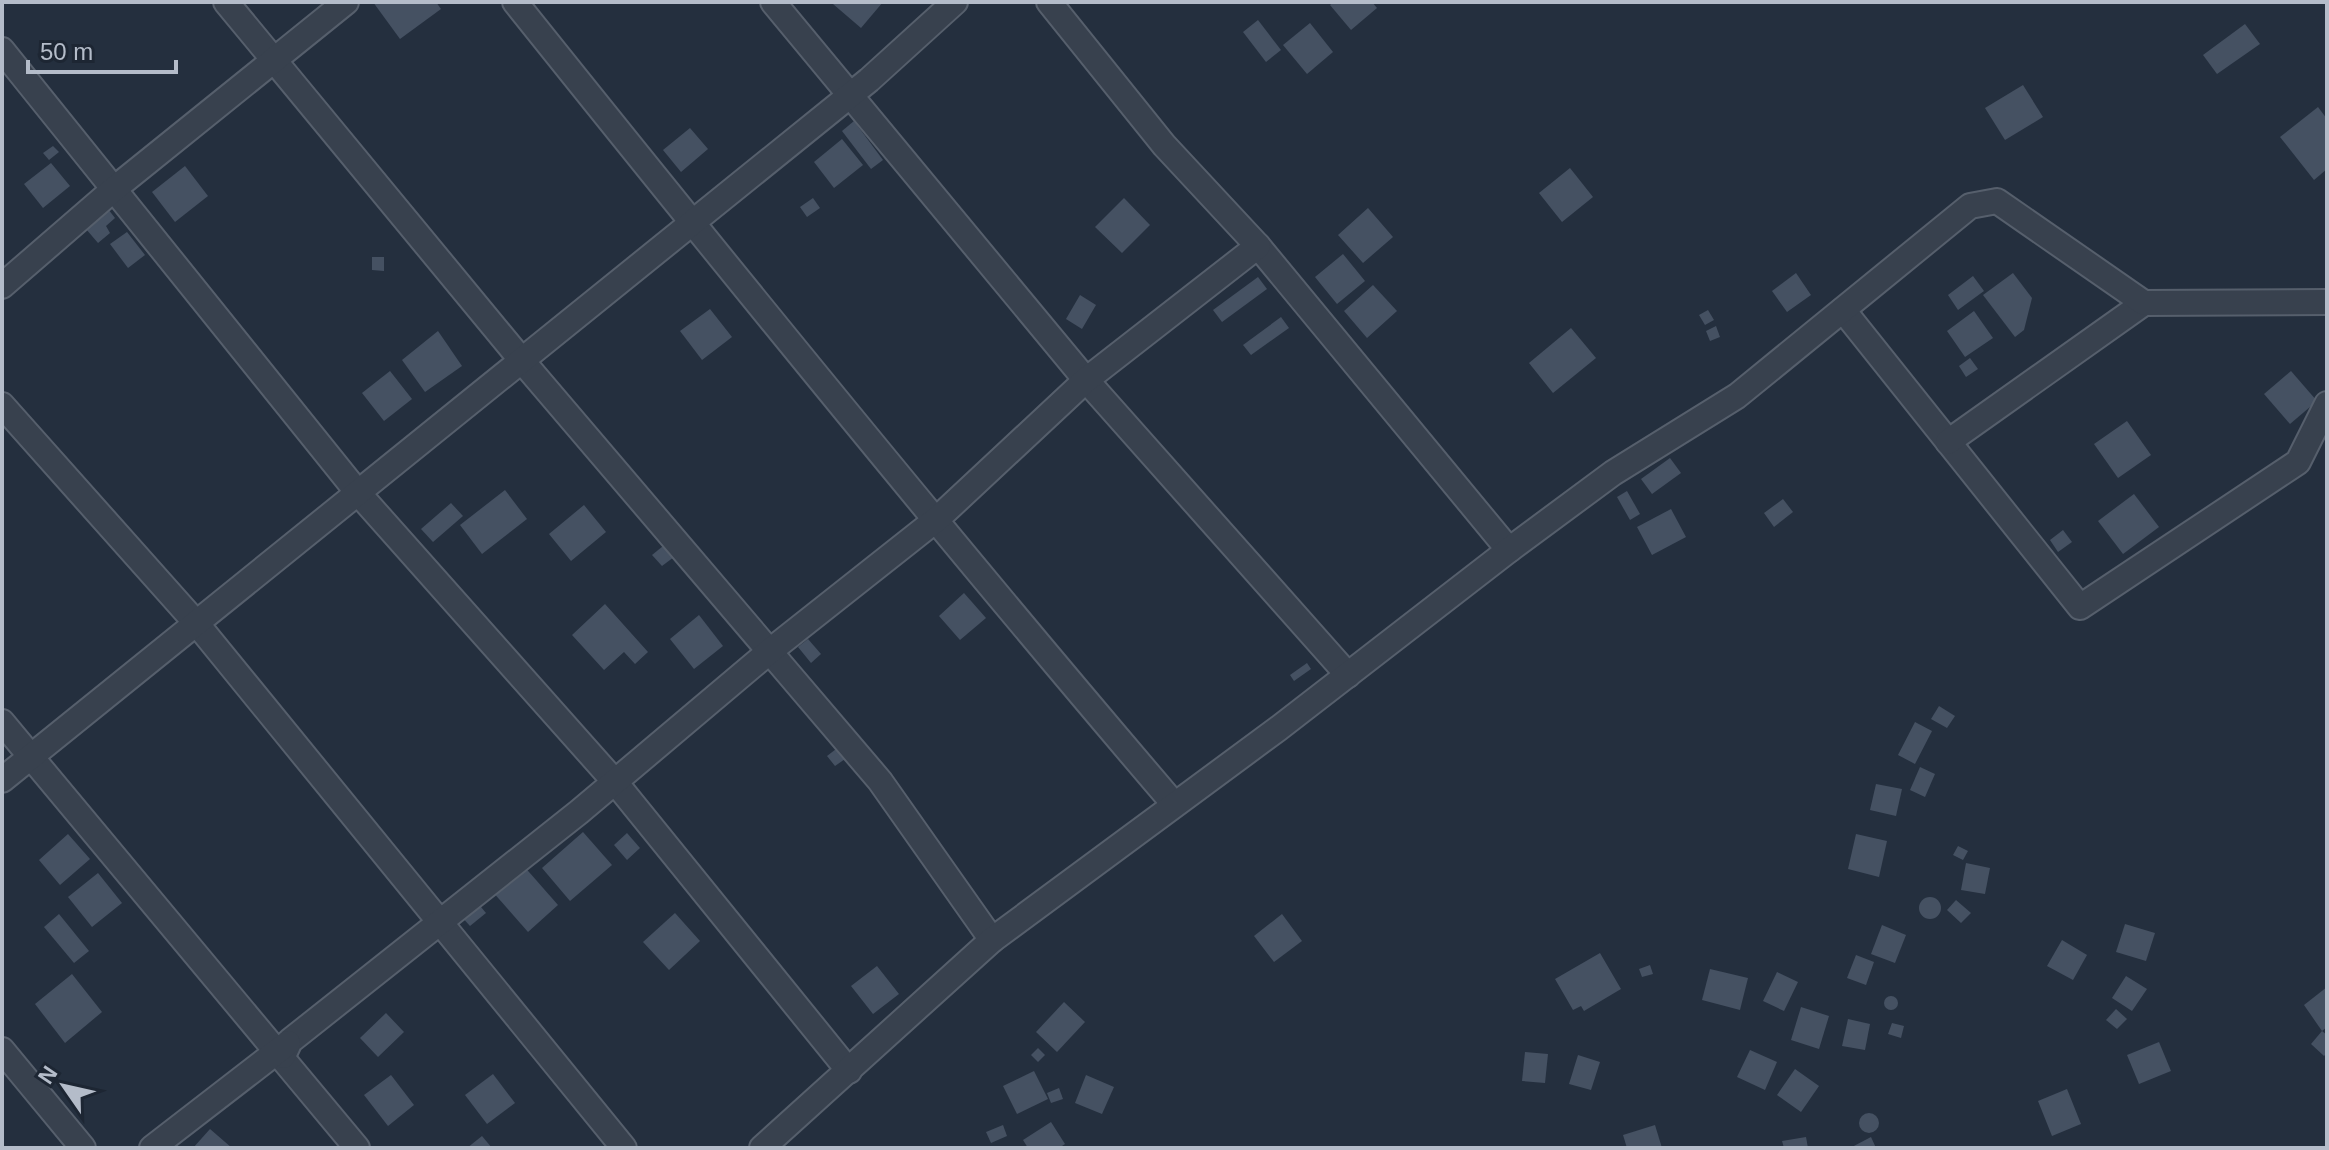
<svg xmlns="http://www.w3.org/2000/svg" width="2329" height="1150" viewBox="0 0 2329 1150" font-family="Helvetica,sans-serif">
<rect width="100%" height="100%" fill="#242f3e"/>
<g fill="#455162">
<path d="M373,2H436L441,9L400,39Z"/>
<path d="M835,2H883L861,28L833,4Z"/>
<path d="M1333,2H1372L1377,8L1351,30L1330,5Z"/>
<path d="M1258,20L1281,50L1266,62L1243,32Z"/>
<path d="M1310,23L1333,52L1307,74L1283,45Z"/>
<path d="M2245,24L2260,44L2217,74L2203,55Z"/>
<path d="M2023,85L2043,117L2005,140L1985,108Z"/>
<path d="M2318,107L2327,119V169L2314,180L2280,137Z"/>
<path d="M854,121L883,160L871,169L842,131Z"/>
<path d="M690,128L708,149L681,172L663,150Z"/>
<path d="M842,139L863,165L834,188L814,162Z"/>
<path d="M53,146L59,152L49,160L43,153Z"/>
<path d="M51,163L70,186L43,208L24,184Z"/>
<path d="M185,166L208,196L175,222L152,192Z"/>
<path d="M1570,168L1593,197L1562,222L1539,193Z"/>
<path d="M813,198L820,208L807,217L800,207Z"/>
<path d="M1124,198L1150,225L1122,253L1095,227Z"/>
<path d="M1368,208L1393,237L1363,263L1338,235Z"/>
<path d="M108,209L115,218L106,226L110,233L98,243L86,229Z"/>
<path d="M127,232L145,255L128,268L110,244Z"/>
<path d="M1343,254L1365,281L1337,304L1315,277Z"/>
<path d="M372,257H384V271L372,270Z"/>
<path d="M1796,273L1811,295L1787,312L1772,291Z"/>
<path d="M2013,273L2032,298L2024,330L2015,337L1983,295Z"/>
<path d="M1973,276L1984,291L1958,310L1948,295Z"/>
<path d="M1258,277L1267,289L1222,322L1213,310Z"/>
<path d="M1373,285L1397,311L1367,338L1344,311Z"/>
<path d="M1080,295L1096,305L1082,329L1066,319Z"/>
<path d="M710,309L732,337L702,360L680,331Z"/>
<path d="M1708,310L1714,320L1705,325L1699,315Z"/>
<path d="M1974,311L1993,338L1965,357L1947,331Z"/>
<path d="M1281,317L1289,328L1251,355L1243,345Z"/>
<path d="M1716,326L1720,337L1710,341L1706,331Z"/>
<path d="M1571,328L1596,358L1553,393L1529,363Z"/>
<path d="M438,331L462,366L425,392L402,360Z"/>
<path d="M1970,358L1978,369L1966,377L1959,366Z"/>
<path d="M390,371L412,399L384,421L362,393Z"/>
<path d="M2291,371L2317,401L2290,424L2264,394Z"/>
<path d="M2127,421L2151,455L2118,478L2094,444Z"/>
<path d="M1670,458L1681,473L1652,494L1641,479Z"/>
<path d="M505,490L527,519L482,554L460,525Z"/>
<path d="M1627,491L1640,514L1630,520L1617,497Z"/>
<path d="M2134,494L2159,527L2123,554L2098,521Z"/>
<path d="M1783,499L1793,512L1774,527L1764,513Z"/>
<path d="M451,503L463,516L433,542L421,529Z"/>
<path d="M584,505L606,532L571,561L549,534Z"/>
<path d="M1671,509L1686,537L1652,555L1637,527Z"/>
<path d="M2063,530L2072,542L2058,552L2050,540Z"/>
<path d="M668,542L678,554L662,566L652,555Z"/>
<path d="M964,593L986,618L960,640L939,616Z"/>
<path d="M605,604L648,652L635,664L624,652L604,670L572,635Z"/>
<path d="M699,615L723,646L694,669L670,639Z"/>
<path d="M808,639L821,654L811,663L798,647Z"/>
<path d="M1307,663L1311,669L1294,681L1290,675Z"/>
<path d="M1939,706L1955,716L1947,728L1931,719Z"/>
<path d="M1915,722L1932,731L1915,764L1898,755Z"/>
<path d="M840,746L848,757L835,766L827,756Z"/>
<path d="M1920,767L1935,774L1925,797L1910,790Z"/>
<path d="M1876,784L1902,789L1896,816L1870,810Z"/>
<path d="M583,832L612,865L570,901L542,868Z"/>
<path d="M627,833L640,848L627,860L614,845Z"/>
<path d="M68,834L90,859L60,885L39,860Z"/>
<path d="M1856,834L1887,841L1879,877L1848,869Z"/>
<path d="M1958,846L1968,851L1963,860L1953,855Z"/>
<path d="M1966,863L1990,868L1985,894L1961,890Z"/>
<path d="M522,864L558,905L528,932L492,891Z"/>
<path d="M98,873L122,903L92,927L68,897Z"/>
<circle cx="1930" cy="908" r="11"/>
<path d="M1956,900L1971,913L1961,923L1947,910Z"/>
<path d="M476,901L486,913L470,926L460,915Z"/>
<path d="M675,913L700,941L669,970L643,942Z"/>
<path d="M59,914L89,951L74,963L44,927Z"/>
<path d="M1282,914L1302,941L1274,962L1254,936Z"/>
<path d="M2125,924L2155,933L2146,961L2116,952Z"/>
<path d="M1882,925L1906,935L1895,963L1871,954Z"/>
<path d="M2062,940L2087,955L2073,980L2047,966Z"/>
<path d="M1600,953L1621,989L1584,1011L1581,1006L1573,1010L1555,979Z"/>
<path d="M1856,955L1874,962L1866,985L1847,978Z"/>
<path d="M1650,965L1653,974L1642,977L1639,969Z"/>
<path d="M877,966L899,994L873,1014L851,986Z"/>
<path d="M1710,969L1748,978L1740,1010L1702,1000Z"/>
<path d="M1777,972L1798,982L1784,1011L1763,1001Z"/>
<path d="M72,974L102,1012L65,1043L35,1004Z"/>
<path d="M2126,976L2147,989L2132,1011L2112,998Z"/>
<path d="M2327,987V1027L2322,1031L2304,1005Z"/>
<circle cx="1891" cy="1003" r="7"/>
<path d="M1064,1002L1085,1022L1057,1052L1036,1032Z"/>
<path d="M1801,1007L1829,1016L1819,1049L1791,1040Z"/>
<path d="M2116,1009L2127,1019L2117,1029L2106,1020Z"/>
<path d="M386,1013L404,1032L378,1057L360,1038Z"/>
<path d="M1848,1019L1870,1024L1865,1050L1842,1046Z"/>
<path d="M1892,1023L1904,1026L1901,1038L1888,1034Z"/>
<path d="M2322,1031L2327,1035V1053L2324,1056L2311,1044Z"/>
<path d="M2159,1042L2171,1071L2139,1084L2127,1055Z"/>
<path d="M1038,1048L1045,1055L1038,1062L1031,1055Z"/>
<path d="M1750,1050L1777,1062L1765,1090L1737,1077Z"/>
<path d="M1525,1052L1548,1054L1545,1083L1522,1081Z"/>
<path d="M1578,1055L1600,1062L1591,1090L1569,1084Z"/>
<path d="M1795,1069L1819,1086L1801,1112L1777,1095Z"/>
<path d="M1034,1071L1048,1099L1017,1114L1003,1086Z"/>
<path d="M493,1074L515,1103L487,1124L465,1095Z"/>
<path d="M391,1075L414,1105L388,1126L364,1095Z"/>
<path d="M1086,1075L1114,1087L1102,1114L1075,1103Z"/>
<path d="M1059,1088L1063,1099L1051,1103L1047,1093Z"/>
<path d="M2067,1089L2081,1124L2052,1136L2038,1101Z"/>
<circle cx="1869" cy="1123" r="10"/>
<path d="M1051,1122L1065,1144L1059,1148H1028L1023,1140Z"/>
<path d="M1003,1125L1007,1136L991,1143L986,1132Z"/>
<path d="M1655,1125L1662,1148H1627L1623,1135Z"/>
<path d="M210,1129L232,1148H193Z"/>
<path d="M482,1136L492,1148H467Z"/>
<path d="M1806,1137L1808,1148H1784L1782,1141Z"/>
<path d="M1871,1137L1876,1148H1850Z"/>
</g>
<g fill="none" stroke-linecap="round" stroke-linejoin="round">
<g stroke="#565f6c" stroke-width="28">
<g id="minor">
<path d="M226,2L523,362L880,781L992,940"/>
<path d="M515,2C731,272 949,541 1174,804"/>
<path d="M773,2L1086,380L1348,675"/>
<path d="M2,50L359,494L615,782L849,1071"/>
<path d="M1258,246L1509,550"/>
<path d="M2,286L114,189L346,2"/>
<path d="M1843,310L2080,607L2298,462L2327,404"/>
<path d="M2,405L197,624L624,1148"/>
<path d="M1948,442L2144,303"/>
<path d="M2,722L357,1148"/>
<path d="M2,780L869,80L955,2"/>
<path d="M2,1050L83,1148"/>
<path d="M283,1056L290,1041L579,812L770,651L937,519L1086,380L1258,246L1164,145L1049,2"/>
<path d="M152,1148L288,1043"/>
<path d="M762,1148L992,940L1279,728L1509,550L1613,473L1737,396L1970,206L1997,201L2144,303L2327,302"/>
</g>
</g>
<use href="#minor" stroke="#38414e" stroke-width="24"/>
</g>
<rect width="2329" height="1150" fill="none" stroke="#b4bcc9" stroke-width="8"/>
<g transform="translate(64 1086) rotate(304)" stroke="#1d2633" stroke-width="6" paint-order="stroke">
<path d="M0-6L14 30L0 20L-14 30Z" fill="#b4bcc9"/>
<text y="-12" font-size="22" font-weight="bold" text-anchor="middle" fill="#b4bcc9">N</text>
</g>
<path d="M28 60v12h148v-12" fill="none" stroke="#b4bcc9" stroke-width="4"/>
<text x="40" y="60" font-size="24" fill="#b4bcc9" stroke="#1d2633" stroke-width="6" paint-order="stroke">50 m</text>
</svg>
